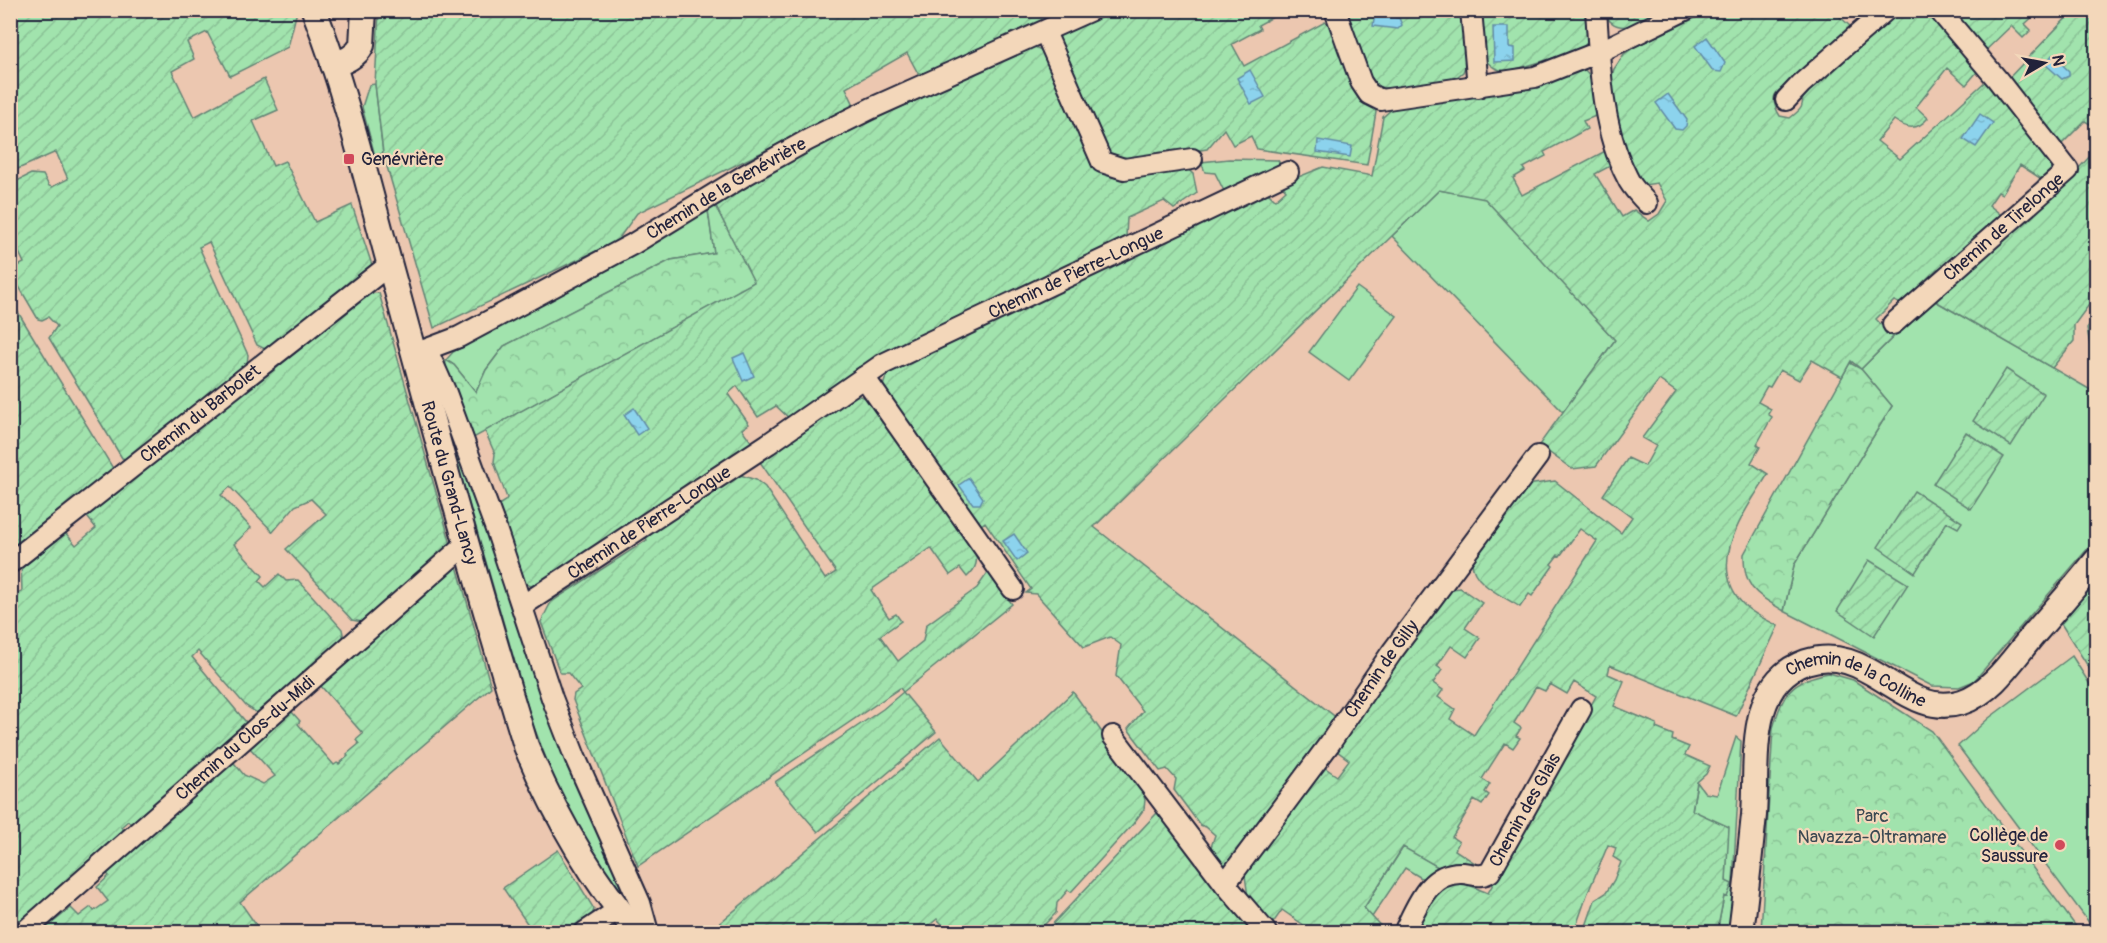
<svg xmlns="http://www.w3.org/2000/svg" width="2107" height="943" viewBox="0 0 2107 943" font-family="Pangolin,sans-serif">
<defs>
<pattern id="forest-crowns" width="20" height="18" patternUnits="userSpaceOnUse" patternTransform="scale(1.5)"><rect width="20" height="18" fill="#a1e3ad"/><path d="M2 6a3 3 0 1 1 6 0M12 15a3 3 0 1 1 6 0" fill="none" stroke="#8ac296"/></pattern>
<pattern id="garden-furrows" width="10" height="10" patternUnits="userSpaceOnUse" patternTransform="scale(1.5)"><rect width="10" height="10" fill="#a1e3ad"/><path d="M-1 1l2-2M0 10L10 0M9 11l2-2" fill="none" stroke="#8ac296"/></pattern>
<pattern id="water-ripples" width="26" height="14" patternUnits="userSpaceOnUse" patternTransform="scale(1.5)"><rect width="26" height="14" fill="#8cd3ed"/><path d="M2 4q2-2 4 0t4 0M15 11q2-2 4 0t4 0" fill="none" stroke="#78b5cc"/></pattern>
</defs>
<rect width="100%" height="100%" fill="#ecc7b0"/>
<filter id="ink" filterUnits="userSpaceOnUse"><feTurbulence type="fractalNoise" baseFrequency=".0167" numOctaves="2"/><feDisplacementMap in="SourceGraphic" scale="12" xChannelSelector="R" yChannelSelector="G"/><feConvolveMatrix kernelMatrix="1 2 1 2 8 2 1 2 1" color-interpolation-filters="sRGB"/></filter>
<g filter="url(#ink)">
<g fill="#a1e3ad" stroke="#628274" stroke-width="1.5">
<path d="M375,84L383,153L375,156L362,107L369,85Z"/>
<path d="M1229,159L1278,160L1281,166L1225,193L1215,173L1205,172L1201,162Z"/>
<path d="M1439,190L1485,198L1615,340L1563,412L1392,236Z"/>
<path d="M708,210L714,253L671,260L504,346L486,370L476,392L454,365L446,360L453,352Z"/>
<path d="M1357,287L1397,316L1349,381L1309,352Z"/>
<path d="M1932,299L2096,393V539L1974,681L1959,687L1932,686L1784,611L1794,565L1892,406L1861,369Z"/>
<path d="M437,392L628,891V904L586,841L554,779L532,722Z"/>
<path d="M2072,656L2096,694V932L1958,746L1989,718Z"/>
<path d="M1736,737L1741,741L1731,918L1728,932H1717L1724,896L1732,884L1726,882L1728,827L1692,811L1697,782L1705,793L1717,795Z"/>
<path d="M1404,846L1438,867L1423,879L1405,868L1372,917L1364,908Z"/>
</g>
<g fill="url(#forest-crowns)" stroke="#628274" stroke-width="1.5">
<path d="M715,205L755,282L468,441L445,371L446,360L454,365L476,392L486,370L504,346L671,260L714,253L708,210Z"/>
<path d="M1850,363L1861,369L1892,406L1794,565L1784,611C1758,595 1743,589 1744,554Z"/>
<path d="M1829,673L1853,680L1932,731L2080,932H1761L1773,728C1784,692 1790,680 1829,673Z"/>
</g>
<g fill="url(#garden-furrows)" stroke="#628274" stroke-width="1.5">
<path d="M11,11H297L288,47L230,76L207,32L187,42L194,59L172,71L194,117L264,79L278,110L253,121L273,166L285,161L315,222L352,205L372,265L265,349L257,345L209,242L199,247L248,355L247,365L183,414L129,460L122,458L49,338L57,326L48,317L42,320L38,319L11,273L10,270L24,263L16,246L11,248V184L31,174L43,175L49,186L52,187L68,179L56,152L11,172Z"/>
<path d="M379,11H1070L920,77L907,53L846,88L855,107L637,213L617,241L434,328L383,153L375,84Z"/>
<path d="M1117,11H1284L1258,25L1260,29L1232,44L1244,66L1325,22L1334,26L1352,80L1351,86L1361,102L1373,105L1376,112L1367,165L1257,149L1251,136L1233,145L1224,129L1207,149L1127,161L1110,156L1057,42L1061,33Z"/>
<path d="M1343,11H1466L1468,59L1463,72L1452,81L1393,89L1379,87L1368,76Z"/>
<path d="M1479,11H1589C1589,22 1593,39 1583,47C1577,51 1513,71 1506,71C1496,70 1492,67 1485,60Z"/>
<path d="M1604,11H1665C1646,20 1615,41 1604,11Z"/>
<path d="M1710,11H1843L1838,15L1851,27L1850,34L1793,83C1773,90 1769,98 1780,116L1790,118C1802,109 1804,107 1802,92L1898,11H1929L1977,68V72L1966,85L1947,68L1916,107L1928,118C1917,131 1907,129 1894,120L1877,141L1900,159L1988,79L2052,164V173L2033,190L2040,178L2020,165L2002,194L1998,192L1989,205L2005,218L1947,267L1937,269L1926,280L1929,283L1905,306L1894,301L1876,319L1893,337L1861,369L1851,361L1842,377L1812,360L1799,380L1780,370L1770,387L1767,386L1758,402L1771,409L1768,414L1772,417L1757,444L1760,447L1751,463L1768,474C1745,512 1705,563 1743,604C1751,613 1767,620 1778,626L1736,716L1610,665L1608,674L1624,681L1614,706L1657,724L1656,728L1673,735L1672,740L1689,747L1685,755L1710,766L1706,774L1697,782L1692,810L1729,827L1726,881L1732,884L1727,897L1724,896L1717,932H1584L1595,900L1606,893L1614,880L1621,862L1613,857L1616,848L1608,845L1587,895L1574,932H1414L1413,930C1424,913 1436,880 1461,883C1470,884 1479,890 1488,893L1596,696L1574,682L1567,694L1550,684L1545,691L1536,687L1514,723L1521,728L1516,736L1520,738L1513,748L1505,743L1482,779L1490,784L1485,792L1489,795L1482,805L1474,800L1452,837L1459,842L1455,850L1475,863L1454,862L1438,867L1403,847L1364,908L1386,932H1301L1305,926L1282,910L1273,923L1268,925L1248,897L1244,868L1321,765L1337,776L1349,760L1333,748L1452,589L1460,588L1482,603L1465,628L1480,638L1467,657L1451,646L1437,666L1442,670L1433,683L1443,690L1438,697L1455,709L1450,719L1474,735L1597,541L1580,529L1560,556L1558,555L1551,564L1553,566L1532,596L1529,594L1520,607C1503,596 1471,583 1472,561L1527,485L1555,481L1621,533L1632,517L1603,495L1628,458L1645,466L1656,446L1642,438L1676,392L1659,380L1596,466L1572,469L1539,445L1615,340L1485,199L1439,190L1094,527L1338,719L1226,871L1210,850L1215,835L1206,827L1200,825L1174,790L1176,779L1167,769L1160,771L1128,729L1143,711L1116,676L1121,645L1110,637L1084,647L1036,594L1026,593L1031,589L985,522L980,526L883,386L888,371L1266,191L1275,200L1286,190L1281,184L1323,167L1372,176L1383,117L1392,109L1511,90L1585,70C1596,81 1602,101 1596,116L1583,121L1587,129L1544,152L1546,156L1523,168L1525,171L1513,178L1522,195L1609,149L1614,164L1595,174L1622,217L1634,210L1649,221L1659,214L1667,201L1657,183L1644,185L1635,180L1622,150L1609,86L1614,69L1624,54L1636,46Z"/>
<path d="M1948,11H2039L2025,24L2031,30L2023,38L2011,26L1983,53Z"/>
<path d="M2073,11H2096V116L2090,124L2085,121L2060,146L2006,81Z"/>
<path d="M1033,46L1043,51L1091,161L1184,166L1193,174L1197,193L1174,209L1164,201L1127,218L1126,237L1058,271L789,418L776,406L758,417L737,386L728,394L749,424L742,429L752,443L544,581L531,586L526,584L498,505L505,501L507,498L494,462L495,454L485,431L754,282L715,205L783,162Z"/>
<path d="M2096,150V306L2091,302L2074,325V341L2052,368L1932,299L2079,168Z"/>
<path d="M379,293L452,548L371,620L362,622L352,620L286,549L326,514L311,499L295,506L273,532L230,487L221,495L251,528L234,544L263,576L259,581L265,587L279,574L286,581L298,580L342,629L344,639L262,716L246,706L198,651L192,657L250,727L135,828L128,821L121,827L128,835L15,932H11L10,595L22,592L21,563L62,529L76,545L96,528L84,513L366,294Z"/>
<path d="M10,299L114,470L10,551Z"/>
<path d="M2096,316V350L2090,345L2087,328Z"/>
<path d="M2006,369L2044,394L2011,446L1973,421Z"/>
<path d="M852,394L870,399L975,548C978,561 977,568 967,577L960,568L950,575L931,548L871,590L889,618L896,614L901,621L880,636L898,661L923,641L926,625L977,588L989,571L1012,604L903,692L936,732L818,832L775,782L883,709L903,692L900,688L638,866L573,700L574,694L581,689L568,673H560L541,622L551,602L647,540L644,534L734,473L756,480L765,487L825,579L836,572L758,459Z"/>
<path d="M1966,432L2004,457L1971,509L1933,484Z"/>
<path d="M1914,491L1962,522L1958,528L1947,522L1915,573L1878,547Z"/>
<path d="M1869,560L1908,584L1874,636L1837,611Z"/>
<path d="M457,566L491,687L240,902L261,932H41L71,908L79,916L91,907L94,911L108,901L97,887L109,876L105,871L229,761L234,763L244,775L263,784L275,776L250,748L291,711L300,721L298,724L334,765L337,763L339,764L348,756L347,754L359,744L356,740L363,734L320,685Z"/>
<path d="M2096,583V679L2060,622Z"/>
<path d="M1073,692L1106,738L1105,741L1142,789L1145,800L1144,809L1133,824L1071,892L1068,890L1057,903L1056,913L1037,932H950L937,919L921,932H709L940,737L978,782Z"/>
<path d="M1158,812L1252,932H1045Z"/>
<path d="M558,850L594,909L591,920L571,932H533L503,888Z"/>
</g>
<g fill="url(#water-ripples)" stroke="#628ca6" stroke-width="1.5">
<path d="M1375,14L1399,18L1402,25L1398,29L1373,26Z"/>
<path d="M1493,27H1509V47L1515,48V61L1494,62Z"/>
<path d="M1707,37L1725,63L1721,72L1713,71L1695,46Z"/>
<path d="M2052,55L2069,71V76L2062,79L2045,64Z"/>
<path d="M1250,70L1265,97L1251,104L1237,78Z"/>
<path d="M1668,94L1687,120L1686,126L1682,130L1675,129L1656,103Z"/>
<path d="M1980,114L1993,123L1976,147L1963,139Z"/>
<path d="M1318,140L1352,146L1350,157L1317,152Z"/>
<path d="M744,353L754,376L743,381L733,358Z"/>
<path d="M634,408L647,428L637,435L624,415Z"/>
<path d="M969,478L983,498L980,504H973L959,485Z"/>
<path d="M1014,534L1027,553L1017,561L1003,541Z"/>
</g>
<g fill="none" stroke-linecap="round" stroke-linejoin="round">
<g stroke="#22223b" stroke-width="24">
<g id="minor">
<path d="M1335,10L1361,82L1369,94L1381,100L1535,77L1599,52L1685,10"/>
<path d="M1471,10L1478,87"/>
<path d="M1596,10C1600,66 1601,127 1627,177C1631,187 1640,195 1647,203"/>
<path d="M1045,32L1102,162L1124,169L1192,159"/>
<path d="M1786,100L1801,84L1886,10"/>
<path id="s1" d="M1893,324L2068,170L1997,79L1939,10"/>
<path d="M427,350L446,393L497,532L552,698L575,757L640,903L648,932"/>
<path id="s2" d="M414,354L459,337L633,244L747,174L808,140L872,108L1091,10"/>
<path d="M864,377L1013,589"/>
<path id="s3" d="M10,563L389,265"/>
<path id="s4" d="M522,606L768,444L883,364L1288,172"/>
<path d="M1113,736L1225,884L1266,932"/>
<path id="s5" d="M1225,884L1330,743L1392,652L1538,456"/>
<path id="s6" d="M24,932L466,544"/>
<path d="M585,932L618,910"/>
<path id="s7" d="M1407,932L1406,928C1418,903 1430,871 1463,873C1473,874 1481,878 1490,872L1581,709"/>
</g>
</g>
<g stroke="#22223b" stroke-width="28">
<g id="tertiary">
<path id="s8" d="M314,10C348,97 370,195 395,284C437,439 479,593 526,746C554,813 590,877 637,932"/>
<path d="M333,65C345,61 356,57 362,45L364,10"/>
<path id="s9" d="M1741,932C1746,893 1750,854 1754,815C1758,764 1745,683 1806,662C1827,655 1848,659 1867,670C1898,686 1925,714 1962,702C1993,692 2014,657 2034,634C2055,610 2076,586 2096,561"/>
</g>
</g>
<use href="#minor" stroke="#f3d7ba" stroke-width="20"/>
<use href="#tertiary" stroke="#f3d7ba" stroke-width="24"/>
</g>
</g>
<g fill="#d1495b" stroke="#f3d7ba" stroke-width="2">
<rect x="343" y="153" width="12" height="12" rx="3"/>
<circle cx="2060" cy="845" r="6"/>
</g>
<g text-anchor="middle" dominant-baseline="central" stroke-width="4.5" stroke-linejoin="round" paint-order="stroke">
<g font-size="18" fill="#22223b" stroke="#f3d7ba" text-anchor="start">
<text x="361" y="159">Genévrière</text>
<text x="2048" y="835" text-anchor="end">Collège de<tspan x="2048" dy="21">Saussure</tspan></text>
</g>
<g font-size="18" fill="#22223b" stroke="#f3d7ba">
<text stroke="none"><textPath href="#s2" startOffset="354">Chemin de la Genévrière</textPath></text>
<text stroke="none"><textPath href="#s1" startOffset="147">Chemin de Tirelonge</textPath></text>
<text stroke="none"><textPath href="#s4" startOffset="648">Chemin de Pierre-Longue</textPath></text>
<text stroke="none"><textPath href="#s3" startOffset="242">Chemin du Barbolet</textPath></text>
<text stroke="none"><textPath href="#s8" startOffset="492">Route du Grand-Lancy</textPath></text>
<text stroke="none"><textPath href="#s4" startOffset="152">Chemin de Pierre-Longue</textPath></text>
<text stroke="none"><textPath href="#s5" startOffset="266">Chemin de Gilly</textPath></text>
<text stroke="none"><textPath href="#s9" startOffset="345">Chemin de la Colline</textPath></text>
<text stroke="none"><textPath href="#s6" startOffset="294">Chemin du Clos-du-Midi</textPath></text>
<text stroke="none"><textPath href="#s7" startOffset="188">Chemin des Glais</textPath></text>
</g>
<g font-size="18" fill="#3b4952" stroke="#f3d7ba">
<text x="1872" y="816">Parc<tspan x="1872" dy="21">Navazza-Oltramare</tspan></text>
</g>
</g>
<rect width="2107" height="943" fill="none" stroke="#f3d7ba" stroke-width="36"/>
<rect x="18" y="18" width="2071" height="907" fill="none" stroke="#22223b" stroke-width="2" filter="url(#ink)"/>
<g transform="translate(2044 63) rotate(80)" stroke="#f3d7ba" stroke-width="4.5" paint-order="stroke">
<path d="M0-4.5L10 22L0 15L-10 22Z" fill="#22223b"/>
<text y="-9" font-size="16" font-weight="bold" text-anchor="middle" fill="#22223b">N</text>
</g>
</svg>
